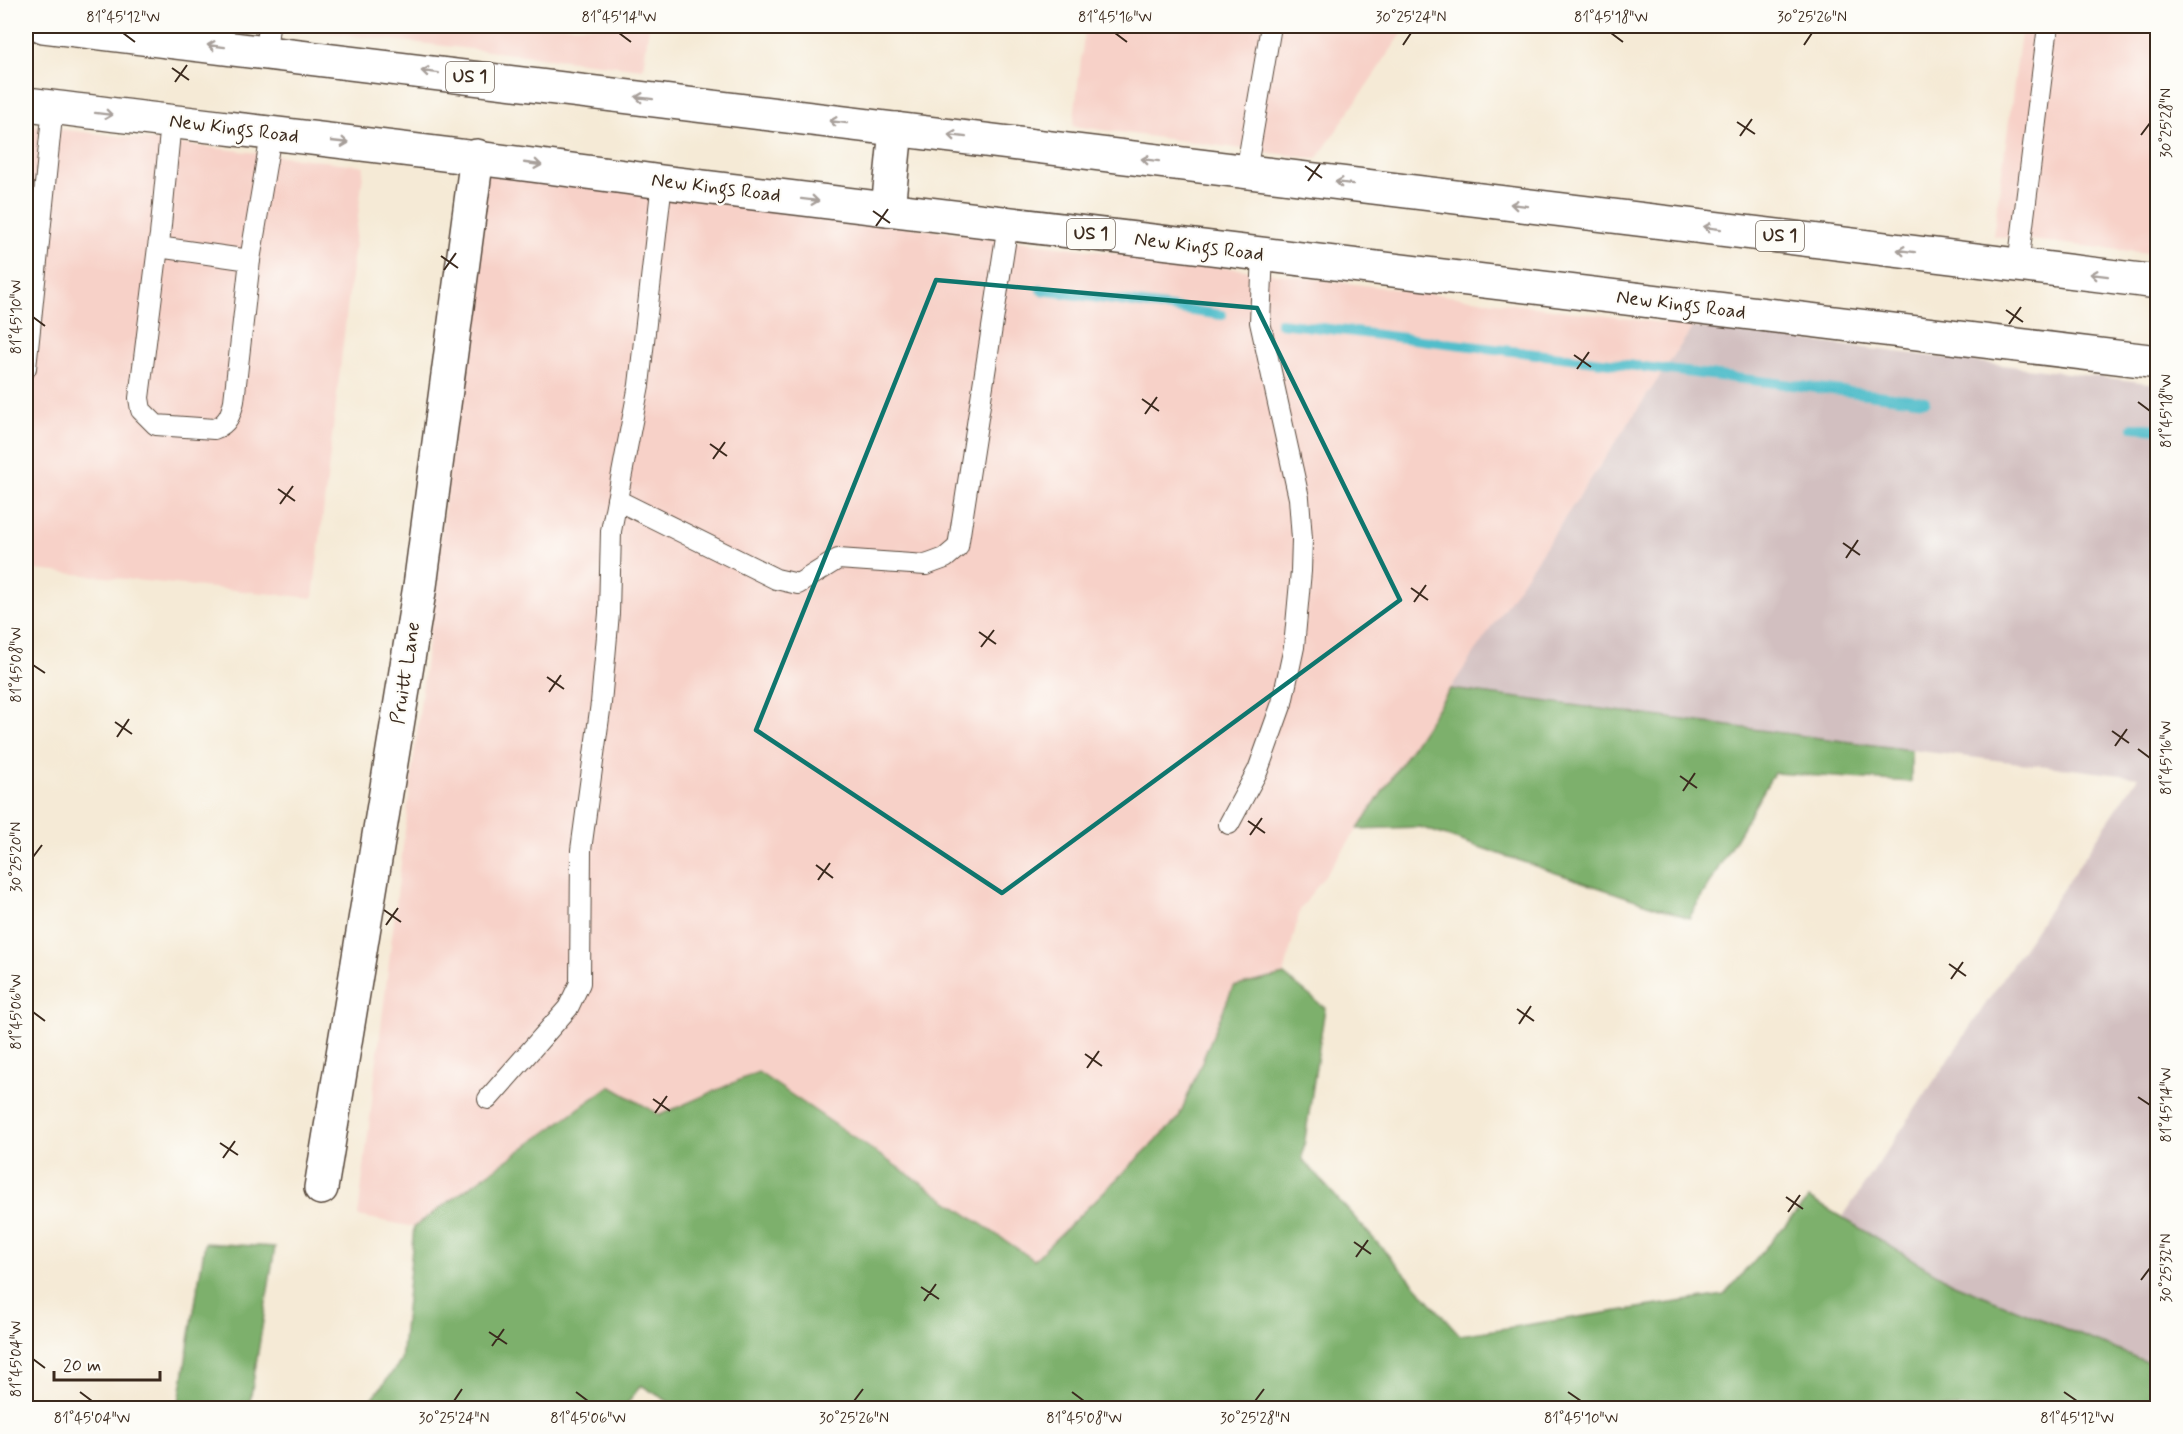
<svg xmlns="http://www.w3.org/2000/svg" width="2183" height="1434" viewBox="0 0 2183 1434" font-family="Mynerve,sans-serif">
<rect width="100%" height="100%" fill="#fdfcf7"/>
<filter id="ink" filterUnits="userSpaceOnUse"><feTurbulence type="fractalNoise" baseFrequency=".0167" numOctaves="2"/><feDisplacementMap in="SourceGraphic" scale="12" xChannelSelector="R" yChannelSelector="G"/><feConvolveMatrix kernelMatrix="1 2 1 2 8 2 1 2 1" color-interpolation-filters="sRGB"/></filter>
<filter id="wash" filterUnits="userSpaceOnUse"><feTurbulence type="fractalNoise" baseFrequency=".008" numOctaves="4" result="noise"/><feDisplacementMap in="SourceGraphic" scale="24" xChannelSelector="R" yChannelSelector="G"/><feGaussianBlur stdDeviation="1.35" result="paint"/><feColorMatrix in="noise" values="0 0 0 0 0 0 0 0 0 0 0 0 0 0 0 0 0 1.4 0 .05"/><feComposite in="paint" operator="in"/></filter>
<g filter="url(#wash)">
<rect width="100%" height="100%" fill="#f5ead6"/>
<g fill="#f7d1c8">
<path d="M272,26H649L643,69Z"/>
<path d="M1085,26H1407L1317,159L1073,126Z"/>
<path d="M2022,26H2157V254L1993,236Z"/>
<path d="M26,125L364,166L313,598L26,569Z"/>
<path d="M485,173L1693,327L1358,829L1300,910L1284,975L1233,987L1178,1119L1034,1260L758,1072L659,1115L610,1086L414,1227L358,1216Z"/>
</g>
<path fill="#d2bfc0" d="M1693,327L2157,384V1366L1954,1284L1842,1218L2138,777L1911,750L1450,689Z"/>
<g fill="#7db06c" stroke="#5c6d45" stroke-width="1.5">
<path d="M1450,689L1911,750V782L1774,773L1689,918L1420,827L1358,829Z"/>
<path d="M1284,975L1325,1008L1302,1159L1460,1335L1724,1295L1809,1198L1954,1284L2157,1366V1408H679L641,1385L624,1408H365L401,1361L414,1227L610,1086L660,1115L758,1072L1034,1260L1178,1119L1233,987Z"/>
<path d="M205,1243L275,1247L249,1408H178Z"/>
</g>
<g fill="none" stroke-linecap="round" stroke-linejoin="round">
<g stroke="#51becb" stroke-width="10">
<path d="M1041,290L1222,315"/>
<path d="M1280,323L1925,401"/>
<path d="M2133,427L2158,429"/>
</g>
</g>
</g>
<g filter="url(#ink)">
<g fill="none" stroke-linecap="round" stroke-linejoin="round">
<g stroke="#57473a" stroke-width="22">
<g id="service">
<path d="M266,53L269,26"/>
<path d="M1246,172L1271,26"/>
<path d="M158,247L250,260L234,401C231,414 228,424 214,429L156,425L141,410L139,398L158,247L160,235L171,122"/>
<path d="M250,260L271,135"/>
<path d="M2018,265L2048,26"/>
<path d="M26,368L53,107"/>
<path d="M617,500L776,579L798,584L838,559L926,565L945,558L958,547L1008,224"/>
<path d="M1229,824L1258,770L1282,703L1294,647L1301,571L1302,539L1299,498L1260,322L1263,254"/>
<path d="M488,1099L568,1008L580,983L581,850L601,703L609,613L611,531L639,385L662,182"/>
</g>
</g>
<g stroke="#57473a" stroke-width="36">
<g id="minor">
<path d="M888,209L896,129"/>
<path d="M321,1188L420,586L477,156"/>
</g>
</g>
<g stroke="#57473a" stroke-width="36">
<g id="trunk">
<path d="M43,26L2158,282"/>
<path d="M26,104C238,130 450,153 662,182L2158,362"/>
</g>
</g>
<use href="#service" stroke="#fff" stroke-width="20"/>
<use href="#minor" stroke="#fff" stroke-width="33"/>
<use href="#trunk" stroke="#fff" stroke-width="33"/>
</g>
<defs><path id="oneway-shaft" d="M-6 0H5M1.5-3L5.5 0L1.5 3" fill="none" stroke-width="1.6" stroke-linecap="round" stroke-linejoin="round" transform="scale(1.5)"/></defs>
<g stroke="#a79f9a">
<use href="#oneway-shaft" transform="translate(216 46) rotate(-173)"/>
<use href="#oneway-shaft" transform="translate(430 72) rotate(-173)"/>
<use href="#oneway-shaft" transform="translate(644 98) rotate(-173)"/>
<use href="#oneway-shaft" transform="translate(104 114) rotate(7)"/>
<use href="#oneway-shaft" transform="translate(838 122) rotate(-173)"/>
<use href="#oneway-shaft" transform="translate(957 136) rotate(-173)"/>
<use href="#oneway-shaft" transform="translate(340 142) rotate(6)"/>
<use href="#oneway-shaft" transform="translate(1150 160) rotate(-173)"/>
<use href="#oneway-shaft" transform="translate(533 164) rotate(8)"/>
<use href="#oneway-shaft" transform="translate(1344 183) rotate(-173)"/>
<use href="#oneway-shaft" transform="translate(810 200) rotate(7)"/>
<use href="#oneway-shaft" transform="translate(1519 205) rotate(-173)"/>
<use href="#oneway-shaft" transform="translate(1712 228) rotate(-173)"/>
<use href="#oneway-shaft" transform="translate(1906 251) rotate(-173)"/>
<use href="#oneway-shaft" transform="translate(2099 275) rotate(-173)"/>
</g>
</g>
<path fill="none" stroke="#0f766e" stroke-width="4.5" stroke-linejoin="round" d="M936,280L1257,308L1400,600L1002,893L756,730Z"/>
<path fill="none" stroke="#3b2a1e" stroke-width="2" d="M123,33L135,42M619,33L631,42M1115,33L1127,42M1611,33L1623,42M1403,45L1411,33M1804,45L1812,33M172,68L189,80M175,82L187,65M1737,122L1755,134M2141,135L2150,123M1740,136L1752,119M1305,166L1322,178M1308,181L1320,164M873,211L890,223M876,226L888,209M441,256L458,268M444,270L456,253M2006,310L2023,322M33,317L45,326M2009,324L2021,307M1574,355L1591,367M1577,369L1589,352M1142,399L1159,411M2138,402L2150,411M1145,414L1157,397M710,444L727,456M713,459L725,442M278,489L295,501M280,504L293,486M1843,543L1860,555M1846,558L1858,540M1411,588L1428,600M1414,602L1426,585M979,632L996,644M981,647L994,630M33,665L45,673M547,677L564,689M549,692L561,675M115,722L132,734M2112,731L2129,743M117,737L129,719M2115,746L2127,729M2138,749L2150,758M1680,776L1697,788M1683,791L1695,773M1248,821L1265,833M1250,835L1262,818M33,857L42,845M816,865L833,878M818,880L830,863M384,910L401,922M386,925L398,908M1949,964L1966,976M1951,979L1963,962M1517,1009L1534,1021M33,1012L45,1021M1519,1024L1531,1006M1085,1054L1102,1066M1087,1068L1099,1051M2138,1097L2150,1105M653,1099L670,1111M655,1113L667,1096M220,1143L238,1155M223,1158L235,1141M1786,1197L1803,1209M1788,1212L1800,1195M1354,1242L1371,1254M1356,1257L1368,1240M2141,1280L2150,1268M921,1287L939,1299M924,1301L936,1284M489,1332L507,1344M492,1346L504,1329M33,1359L45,1368M80,1392L92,1401M576,1392L588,1401M1072,1392L1084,1401M1568,1392L1581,1401M2064,1392L2077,1401M454,1401L462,1389M854,1401L863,1389M1255,1401L1264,1389"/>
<g text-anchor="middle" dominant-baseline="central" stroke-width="4.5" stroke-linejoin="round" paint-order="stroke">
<g fill="#fdfcf7" stroke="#75695f" stroke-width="1.5">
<rect x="446" y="62" width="48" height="30" rx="4.5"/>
<rect x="1067" y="219" width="48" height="30" rx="4.5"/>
<rect x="1756" y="221" width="48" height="30" rx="4.5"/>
</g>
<g font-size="18" font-weight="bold" fill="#3b2a1e">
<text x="470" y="77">US 1</text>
<text x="1091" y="234">US 1</text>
<text x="1780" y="236">US 1</text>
</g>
<g font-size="20" fill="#3b2a1e" stroke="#fdfcf7">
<text transform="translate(234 129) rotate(7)">New Kings Road</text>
<text transform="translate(716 188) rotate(7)">New Kings Road</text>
<text transform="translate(1199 247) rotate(7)">New Kings Road</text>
<text transform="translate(1681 305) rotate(7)">New Kings Road</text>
<text transform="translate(406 673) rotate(-81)">Pruitt Lane</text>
</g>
</g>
<rect width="2183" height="1434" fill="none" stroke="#fdfcf7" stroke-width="66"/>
<path d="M54 1371v9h106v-9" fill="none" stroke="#3b2a1e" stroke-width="3"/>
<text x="63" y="1371" font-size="18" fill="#3b2a1e" stroke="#fdfcf7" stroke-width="4.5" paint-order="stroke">20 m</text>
<rect x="33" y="33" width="2117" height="1368" fill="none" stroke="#3b2a1e" stroke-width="2"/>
<g font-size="15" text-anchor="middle" fill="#3b2a1e">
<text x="123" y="22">81°45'12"W</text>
<text x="619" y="22">81°45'14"W</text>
<text x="1115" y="22">81°45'16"W</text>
<text x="1411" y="22">30°25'24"N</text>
<text x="1611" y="22">81°45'18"W</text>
<text x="1812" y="22">30°25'26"N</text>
<text transform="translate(2166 123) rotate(-90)" y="5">30°25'28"N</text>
<text transform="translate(16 317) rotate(-90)" y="5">81°45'10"W</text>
<text transform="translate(2166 411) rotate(-90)" y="5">81°45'18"W</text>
<text transform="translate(16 665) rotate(-90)" y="5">81°45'08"W</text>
<text transform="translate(2166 758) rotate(-90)" y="5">81°45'16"W</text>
<text transform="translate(16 857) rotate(-90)" y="5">30°25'20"N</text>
<text transform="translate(16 1012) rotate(-90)" y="5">81°45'06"W</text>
<text transform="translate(2166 1105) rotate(-90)" y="5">81°45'14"W</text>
<text transform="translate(2166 1268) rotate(-90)" y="5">30°25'32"N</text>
<text transform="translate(16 1359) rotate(-90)" y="5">81°45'04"W</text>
<text x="92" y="1423">81°45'04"W</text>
<text x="454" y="1423">30°25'24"N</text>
<text x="588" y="1423">81°45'06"W</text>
<text x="854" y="1423">30°25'26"N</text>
<text x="1084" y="1423">81°45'08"W</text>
<text x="1255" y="1423">30°25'28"N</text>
<text x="1581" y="1423">81°45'10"W</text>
<text x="2077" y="1423">81°45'12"W</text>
</g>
</svg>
